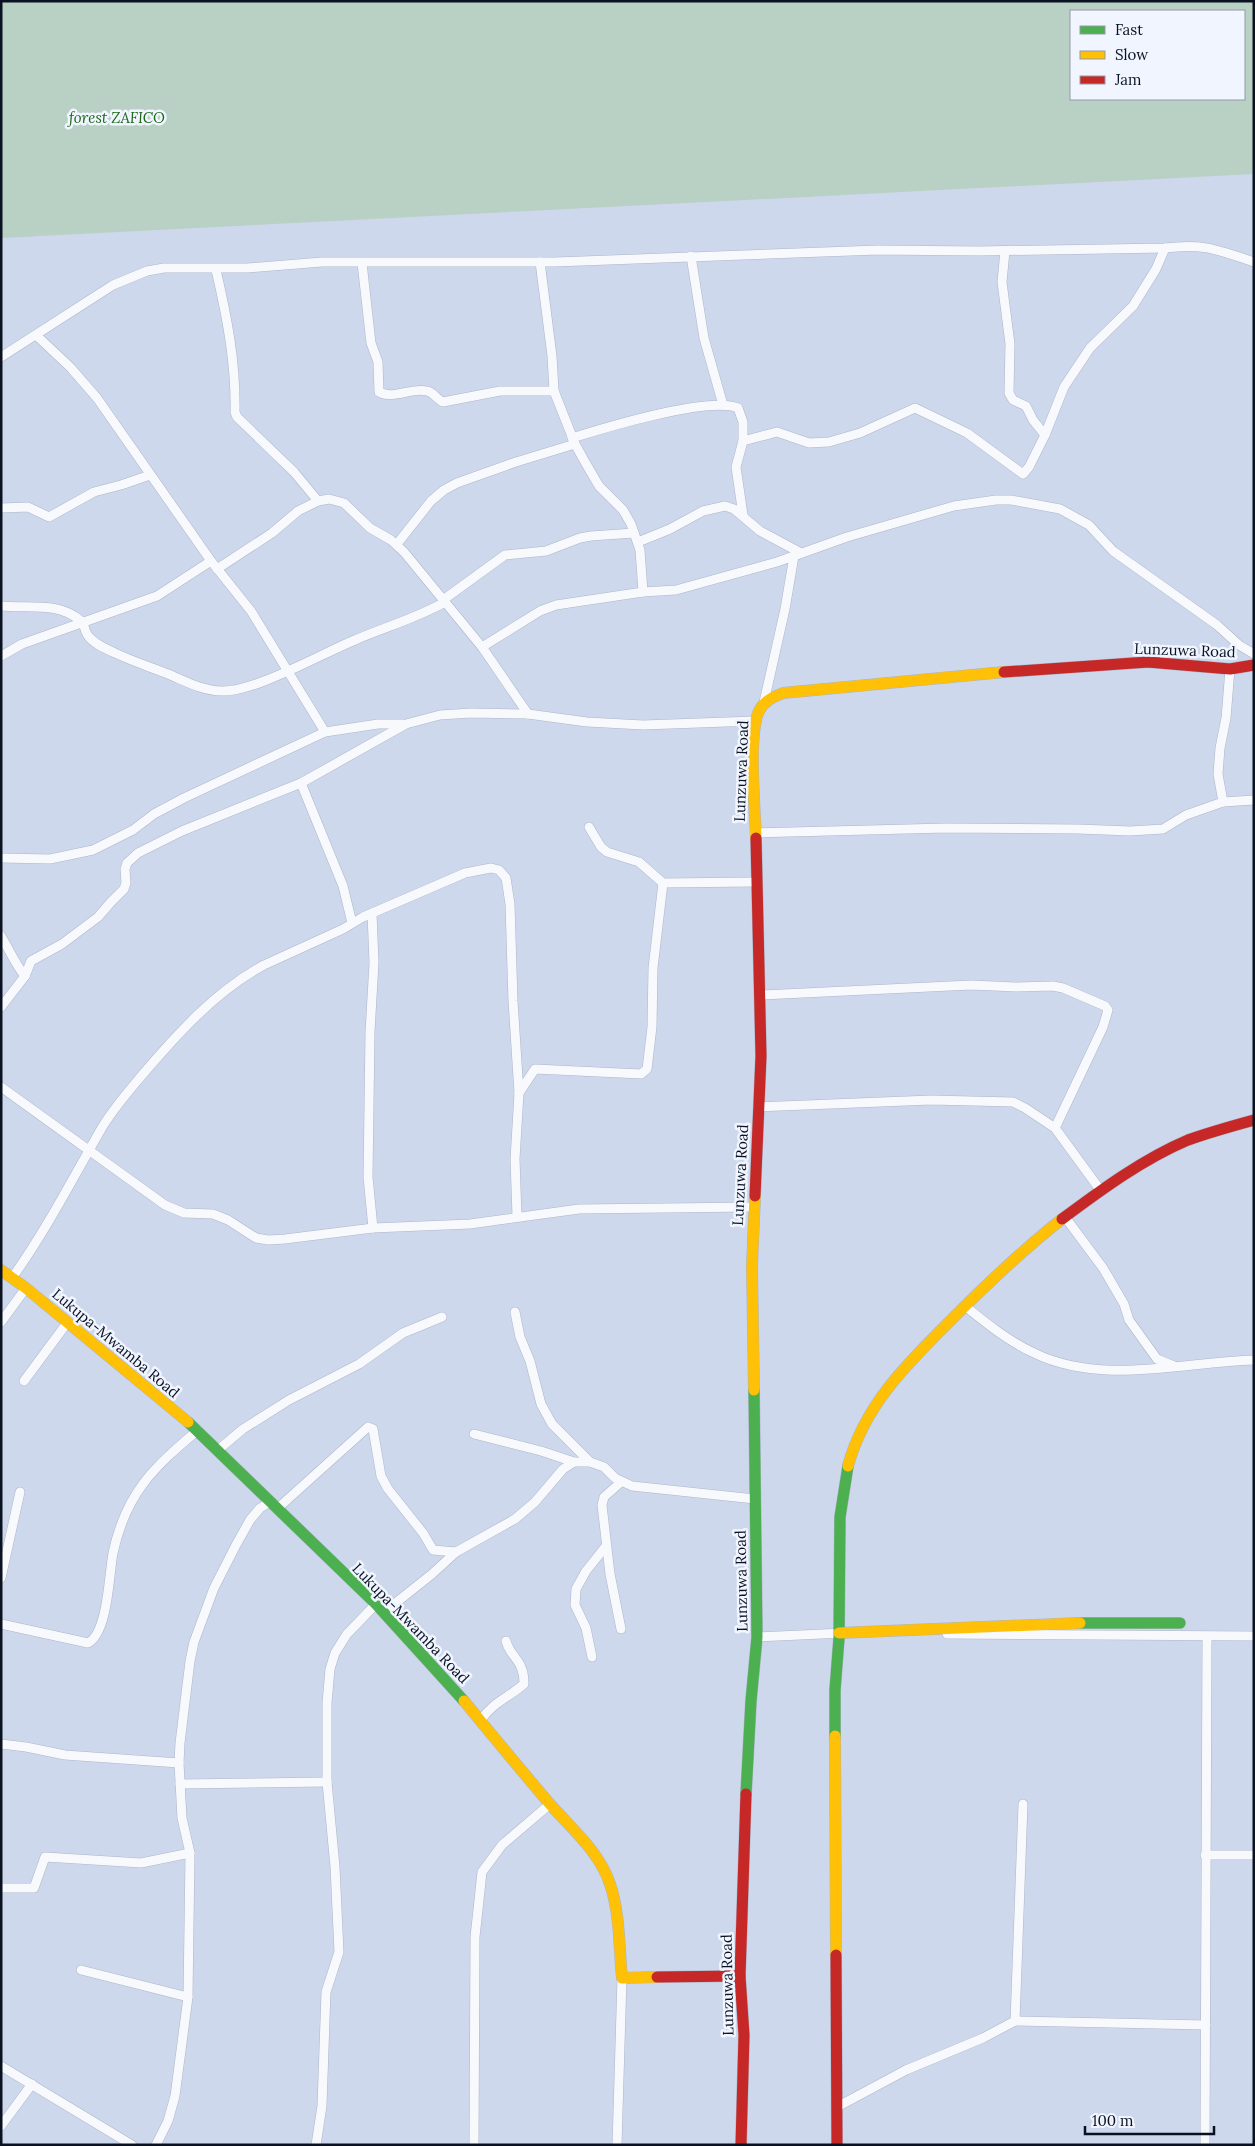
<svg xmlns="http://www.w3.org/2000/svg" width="1255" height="2146" viewBox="0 0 1255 2146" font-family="Lora,serif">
<rect width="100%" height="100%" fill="#ced8ec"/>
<path fill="#b9d0c4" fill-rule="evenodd" d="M1,1H1254V174L1,238ZM1071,11H1244V99H1071Z"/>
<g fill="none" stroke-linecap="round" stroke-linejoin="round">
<g stroke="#adb6c8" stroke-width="10">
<g id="street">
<path d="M1005,251L1002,282L1010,344L1009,393L1013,400L1026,406L1033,420L1045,435"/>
<path d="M691,256L704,338L723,405"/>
<path d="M540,262L552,356L554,391L575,444L585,462L599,486L623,510L631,524L640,550L643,592"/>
<path d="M362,263L371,343L378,362L379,392C394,400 412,387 427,391C434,392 437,400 443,402L500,391H554"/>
<path d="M216,270C227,317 236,363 235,412L237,417L294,472L318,501"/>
<path d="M36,335L70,367L97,398L211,561L251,611L325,732"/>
<path d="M1,357L113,285L147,271L164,268H248L322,262H555L878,250L979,251L1165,248C1204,243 1218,250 1254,262"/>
<path d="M572,438C604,428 709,396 738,408L743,422V441L736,467L743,515"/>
<path d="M743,441L777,432L809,443L829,442L860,433L915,408L967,433L1023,474L1029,467L1045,435L1064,387L1090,348L1133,306L1156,269L1165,248"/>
<path d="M1,508L28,507L49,517L94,492L121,485L150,475"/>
<path d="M638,542L670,529L703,511L725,506L734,509L760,531L801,553"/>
<path d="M397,544L431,501L444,490L457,483L516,462L575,444"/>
<path d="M217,569L272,533L298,511L318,501L329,499L344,503L370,528L391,540L404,552L482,647L528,714"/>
<path d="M443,600L505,555L546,551L580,538L591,536L634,533"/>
<path d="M1,606C29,609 58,601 81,621C85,624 84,630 87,634C92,643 106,649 115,653C132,661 150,667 168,674C185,681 203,691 221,691C253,693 323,653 355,640C385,627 417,618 445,602"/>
<path d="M482,647L540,611L556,605L643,592L676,590L777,562L847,537L954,506L996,500H1011L1060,509L1089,525L1113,551L1217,625L1239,645L1254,654"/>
<path d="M1,656L22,644L157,596L211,561"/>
<path d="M764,702L785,609L794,556"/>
<path d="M301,783L343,886L352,923"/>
<path d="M1223,802L1218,774L1220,748L1226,718L1230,669"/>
<path d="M589,827L601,847L607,852L639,862L663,883L755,882"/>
<path d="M755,833L946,828L1078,829L1130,831L1163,829L1186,815L1223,802L1254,800"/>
<path d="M1,858L50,859L93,850L133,830L154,814L184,798L325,732L378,724H403"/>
<path d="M372,913L374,963L370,1032L368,1177L373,1228"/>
<path d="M1,936C9,949 15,964 25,976"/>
<path d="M760,995L971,985L1016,987L1053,986L1063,988L1105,1006L1108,1010L1103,1027L1055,1128"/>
<path d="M1,1007L25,976L31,961L62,944L98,917L111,902L124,889L126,883L125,869L127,863L138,853L182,831L301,783L406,724L440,715L471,713L528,714L587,722L643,725L755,721"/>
<path d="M1,1087L165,1205L184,1213L213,1214L228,1220L256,1238L268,1240L285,1239L373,1228L470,1224L579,1209L753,1207"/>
<path d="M519,1093L535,1069L641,1074L647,1069L652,1027L653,968L663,883"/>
<path d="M758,1107L931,1100L1013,1102L1025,1108L1055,1128L1101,1191"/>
<path d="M1065,1217L1103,1268L1124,1304L1129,1320L1157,1359L1174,1366"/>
<path d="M12,1278C45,1232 72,1180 100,1131C111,1111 128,1092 143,1074C178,1033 216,991 264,965L343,929L363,917L465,873L491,868L499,870L506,878L510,904L513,1001L519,1093L515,1159L517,1216"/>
<path d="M965,1306C986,1323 1008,1341 1034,1353C1102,1386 1182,1362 1254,1360"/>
<path d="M515,1312L520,1337L530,1361L541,1404L552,1424L590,1462"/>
<path d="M1,1322L26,1288"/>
<path d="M24,1381L67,1323"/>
<path d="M474,1434L541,1451L574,1462"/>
<path d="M218,1450L243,1429L289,1400L359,1364L403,1333L442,1317"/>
<path d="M278,1508L368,1427L373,1429L381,1476L388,1489L423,1533L433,1550L456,1552L515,1519L535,1502L563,1469L574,1462H590L604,1467L615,1478L632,1486L755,1499"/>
<path d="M1,1578L20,1492"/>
<path d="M383,1613L432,1574L456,1552"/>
<path d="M1,1624L88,1643C108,1633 109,1574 113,1553C126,1493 153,1468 198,1430"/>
<path d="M621,1629L610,1574L602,1505L604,1497L621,1482"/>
<path d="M947,1634L1254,1636"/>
<path d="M757,1637L844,1633"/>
<path d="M592,1657L586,1628L575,1605L576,1589L586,1571L606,1546"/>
<path d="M480,1721C493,1702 508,1698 524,1684C524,1659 511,1659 506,1641"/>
<path d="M1,1744L26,1747L65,1755L179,1763"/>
<path d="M180,1784L327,1782"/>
<path d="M1205,1855H1254"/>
<path d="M1,1888H34L45,1857L141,1863L190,1853"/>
<path d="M81,1970L188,1997"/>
<path d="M1015,2021L1206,2025"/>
<path d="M1,2066L132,2145"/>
<path d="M837,2107L906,2070L983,2038L1015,2021L1023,1804"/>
<path d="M1,2126L32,2084"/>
<path d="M156,2145L168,2121L175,2096L188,1997L190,1853L182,1818L179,1763L180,1743L190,1661L194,1642L214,1588L236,1545L250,1520L260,1508L270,1502"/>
<path d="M316,2145L322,2106L326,1992L339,1952L335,1867L327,1782V1703L330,1669L335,1653L347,1634L376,1604"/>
<path d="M474,2145L475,1937L482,1872L502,1845L550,1804"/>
<path d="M617,2145L622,1978"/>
<path d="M1205,2145L1207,1637"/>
</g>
</g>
<g stroke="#adb6c8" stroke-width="12">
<g id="fast">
<path d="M188,1422L376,1604L464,1701"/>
<path d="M1080,1623H1180"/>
<path d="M835,1736V1690L839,1638L840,1517L848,1466"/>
<path d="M746,1794L751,1701L757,1637L754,1390"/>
</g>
</g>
<g stroke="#adb6c8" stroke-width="12">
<g id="slow">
<path d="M756,838C755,810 748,733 759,711C764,701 773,697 783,693L1004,672"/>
<path d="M1,1270L26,1288L188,1422"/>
<path d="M754,1390L752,1266L755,1196"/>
<path d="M848,1466C865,1403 910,1361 955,1316C989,1282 1024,1249 1062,1219"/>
<path d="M839,1633L1080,1623"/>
<path d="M464,1701C492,1735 520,1769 549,1803C571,1828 599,1851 610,1884C620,1913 619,1948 622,1978L657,1977"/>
<path d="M835,1736L836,1955"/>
</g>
</g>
<g stroke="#adb6c8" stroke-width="12">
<g id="jam">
<path d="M1004,672L1148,662L1230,669L1254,665"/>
<path d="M755,1196L761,1056L756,838"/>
<path d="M1062,1219C1101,1190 1143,1159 1188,1140C1210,1132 1232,1126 1254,1120"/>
<path d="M836,1955L837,2145"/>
<path d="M657,1977L740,1976"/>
<path d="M741,2145L744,2035L740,1976L746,1794"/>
</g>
</g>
<use href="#street" stroke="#f8f9fc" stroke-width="9"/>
<use href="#fast" stroke="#4caf50" stroke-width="11"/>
<use href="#slow" stroke="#ffc107" stroke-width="11"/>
<use href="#jam" stroke="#c62828" stroke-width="11"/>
</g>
<g text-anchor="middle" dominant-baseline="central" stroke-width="5" stroke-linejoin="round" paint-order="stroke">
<g font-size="15" font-style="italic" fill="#1d6719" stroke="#f0f5ff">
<text x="117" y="117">forest ZAFICO</text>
</g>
<g font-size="15" fill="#0a1221" stroke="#f0f5ff">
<text transform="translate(1185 650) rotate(2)">Lunzuwa Road</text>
<text transform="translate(741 771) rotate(-88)">Lunzuwa Road</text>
<text transform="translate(740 1175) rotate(-87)">Lunzuwa Road</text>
<text transform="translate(116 1343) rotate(40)">Lukupa-Mwamba Road</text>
<text transform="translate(741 1581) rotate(-91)">Lunzuwa Road</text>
<text transform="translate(411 1623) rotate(46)">Lukupa-Mwamba Road</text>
<text transform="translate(727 1985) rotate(-91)">Lunzuwa Road</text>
</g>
</g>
<rect width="1255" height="2146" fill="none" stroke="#0a1221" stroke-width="5"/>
<rect x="1070" y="10" width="175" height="90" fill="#f0f5ff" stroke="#949aa6"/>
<rect x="1080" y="26" width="25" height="8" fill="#4caf50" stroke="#949aa6"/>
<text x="1115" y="35" font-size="15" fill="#0a1221">Fast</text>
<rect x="1080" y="51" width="25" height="8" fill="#ffc107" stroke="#949aa6"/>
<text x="1115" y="60" font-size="15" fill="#0a1221">Slow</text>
<rect x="1080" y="76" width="25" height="8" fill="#c62828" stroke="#949aa6"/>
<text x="1115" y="85" font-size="15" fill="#0a1221">Jam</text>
<path d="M1085 2126v8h129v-8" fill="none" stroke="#0a1221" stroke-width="2.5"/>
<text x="1092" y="2126" font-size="15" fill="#0a1221" stroke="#f0f5ff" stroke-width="4" paint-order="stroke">100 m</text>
</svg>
